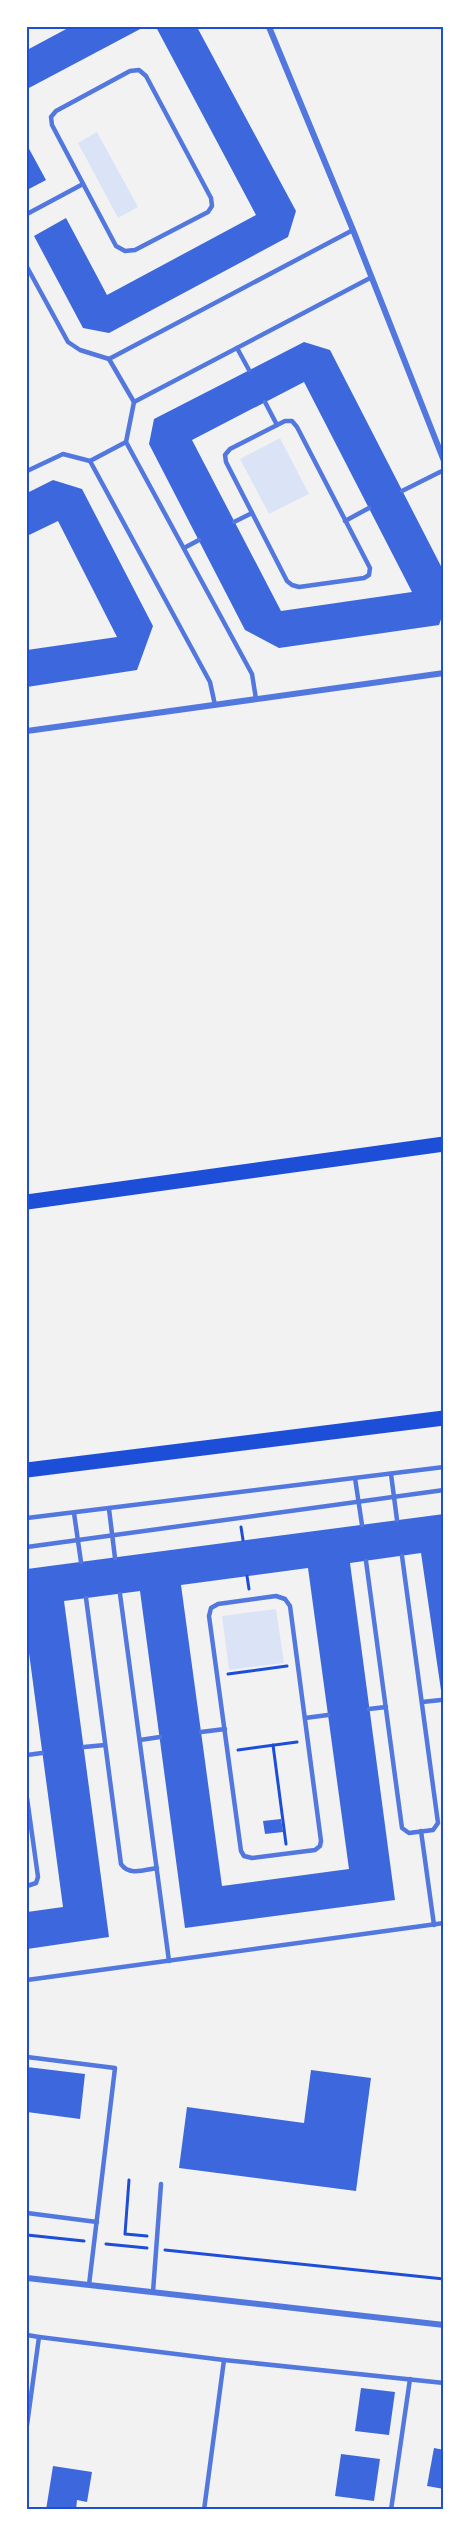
<svg xmlns="http://www.w3.org/2000/svg" width="471" height="2537" viewBox="0 0 471 2537" font-family="Lato,sans-serif">
<rect width="100%" height="100%" fill="#f2f2f2"/>
<g fill="#dbe4f7">
<path d="M97,132L138,207L118,218L78,143Z"/>
<path d="M280,438L309,494L269,514L240,459Z"/>
<path d="M276,1609L284,1663L229,1670L222,1616Z"/>
</g>
<g fill="#3d67dc" fill-rule="evenodd">
<path d="M70,27H144L27,89V50Z"/>
<path d="M156,27H197L296,211L288,237L109,333L83,328L34,236L66,218L107,295L256,215Z"/>
<path d="M27,145L46,180L27,190Z"/>
<path d="M304,342L330,350L444,572V611L439,625L279,648L245,630L149,444L154,419ZM304,382L412,592L281,611L192,440Z"/>
<path d="M53,480L82,489L153,626L137,670L27,687V650L117,637L58,521L27,536V493Z"/>
<path d="M444,1514V1711L421,1553L350,1563L395,1900L185,1928L140,1591L64,1601L109,1937L27,1949V1912L63,1907L27,1638V1569ZM308,1568L349,1869L222,1886L181,1585Z"/>
<path d="M281,1819L283,1832L265,1834L263,1821Z"/>
<path d="M27,2067L85,2074L80,2119L27,2112Z"/>
<path d="M311,2070L371,2078L356,2191L179,2168L187,2107L304,2123Z"/>
<path d="M361,2388L395,2392L389,2435L355,2431Z"/>
<path d="M434,2448L444,2450V2489L427,2486Z"/>
<path d="M341,2454L380,2459L374,2501L335,2496Z"/>
<path d="M53,2466L92,2472L87,2502L77,2500L76,2510H46Z"/>
</g>
<g fill="none" stroke-linecap="round" stroke-linejoin="round">
<g stroke="#1d4ed8" stroke-width="3">
<path d="M241,1527L243,1540"/>
<path d="M247,1576L249,1589"/>
<path d="M228,1674L287,1666"/>
<path d="M273,1745L286,1844"/>
<path d="M238,1750L297,1742"/>
<path d="M129,2180L125,2234L147,2236"/>
<path d="M27,2235L84,2241"/>
<path d="M106,2244L147,2248"/>
<path d="M165,2250L444,2279"/>
</g>
<g stroke="#5277de" stroke-width="4.5">
<path d="M139,70L146,76L211,198L212,206L208,212L135,250L125,251L116,246L52,125L51,117L56,111L130,71Z"/>
<path d="M27,214L83,184"/>
<path d="M27,267L68,342L80,350L109,359L353,230"/>
<path d="M237,348L249,370"/>
<path d="M109,359L134,402"/>
<path d="M265,402L277,425"/>
<path d="M285,421H292L297,427L370,568L369,575L364,578L299,587L292,585L287,581L226,462L225,455L230,449Z"/>
<path d="M90,461L210,682L215,705"/>
<path d="M27,471L63,454L90,461L126,442"/>
<path d="M402,491L444,470"/>
<path d="M345,521L369,508"/>
<path d="M234,522L252,513"/>
<path d="M184,548L199,540"/>
<path d="M256,699L252,674L126,442L134,402L372,277"/>
<path d="M391,1474L397,1520"/>
<path d="M355,1478L362,1525"/>
<path d="M109,1509L115,1558"/>
<path d="M74,1513L81,1562"/>
<path d="M27,1518L444,1467"/>
<path d="M27,1547L444,1490"/>
<path d="M366,1561L402,1828L409,1833L433,1830L438,1823L402,1556"/>
<path d="M120,1594L169,1961"/>
<path d="M276,1596L285,1599L290,1606L321,1841L320,1846L315,1850L252,1858L244,1856L241,1851L209,1616L211,1608L218,1604Z"/>
<path d="M86,1598L121,1864C129,1876 144,1870 157,1868"/>
<path d="M422,1702L441,1700"/>
<path d="M369,1709L386,1707"/>
<path d="M305,1718L328,1715"/>
<path d="M201,1732L225,1729"/>
<path d="M140,1740L160,1737"/>
<path d="M84,1747L105,1745"/>
<path d="M27,1755L42,1753"/>
<path d="M27,1798L38,1877L36,1883L27,1886"/>
<path d="M421,1831L434,1925"/>
<path d="M27,1980L444,1923"/>
<path d="M27,2057L115,2068L89,2285"/>
<path d="M27,2213L97,2222"/>
<path d="M153,2292L161,2184"/>
<path d="M27,2335L39,2337L27,2425"/>
<path d="M39,2337L224,2360L204,2510"/>
<path d="M224,2360L444,2383"/>
<path d="M391,2510L410,2379"/>
</g>
<g stroke="#5277de" stroke-width="6">
<path d="M269,27L353,230L444,461"/>
<path d="M27,731L444,673"/>
<path d="M27,2278L444,2325"/>
</g>
<g stroke="#1d4ed8" stroke-width="15">
<path d="M27,1202L444,1144"/>
<path d="M27,1470L444,1418"/>
</g>
</g>
<rect width="471" height="2537" fill="none" stroke="#ffffff" stroke-width="57"/>
<rect x="28" y="28" width="414" height="2480" fill="none" stroke="#1d4ed8" stroke-width="2"/>
</svg>
